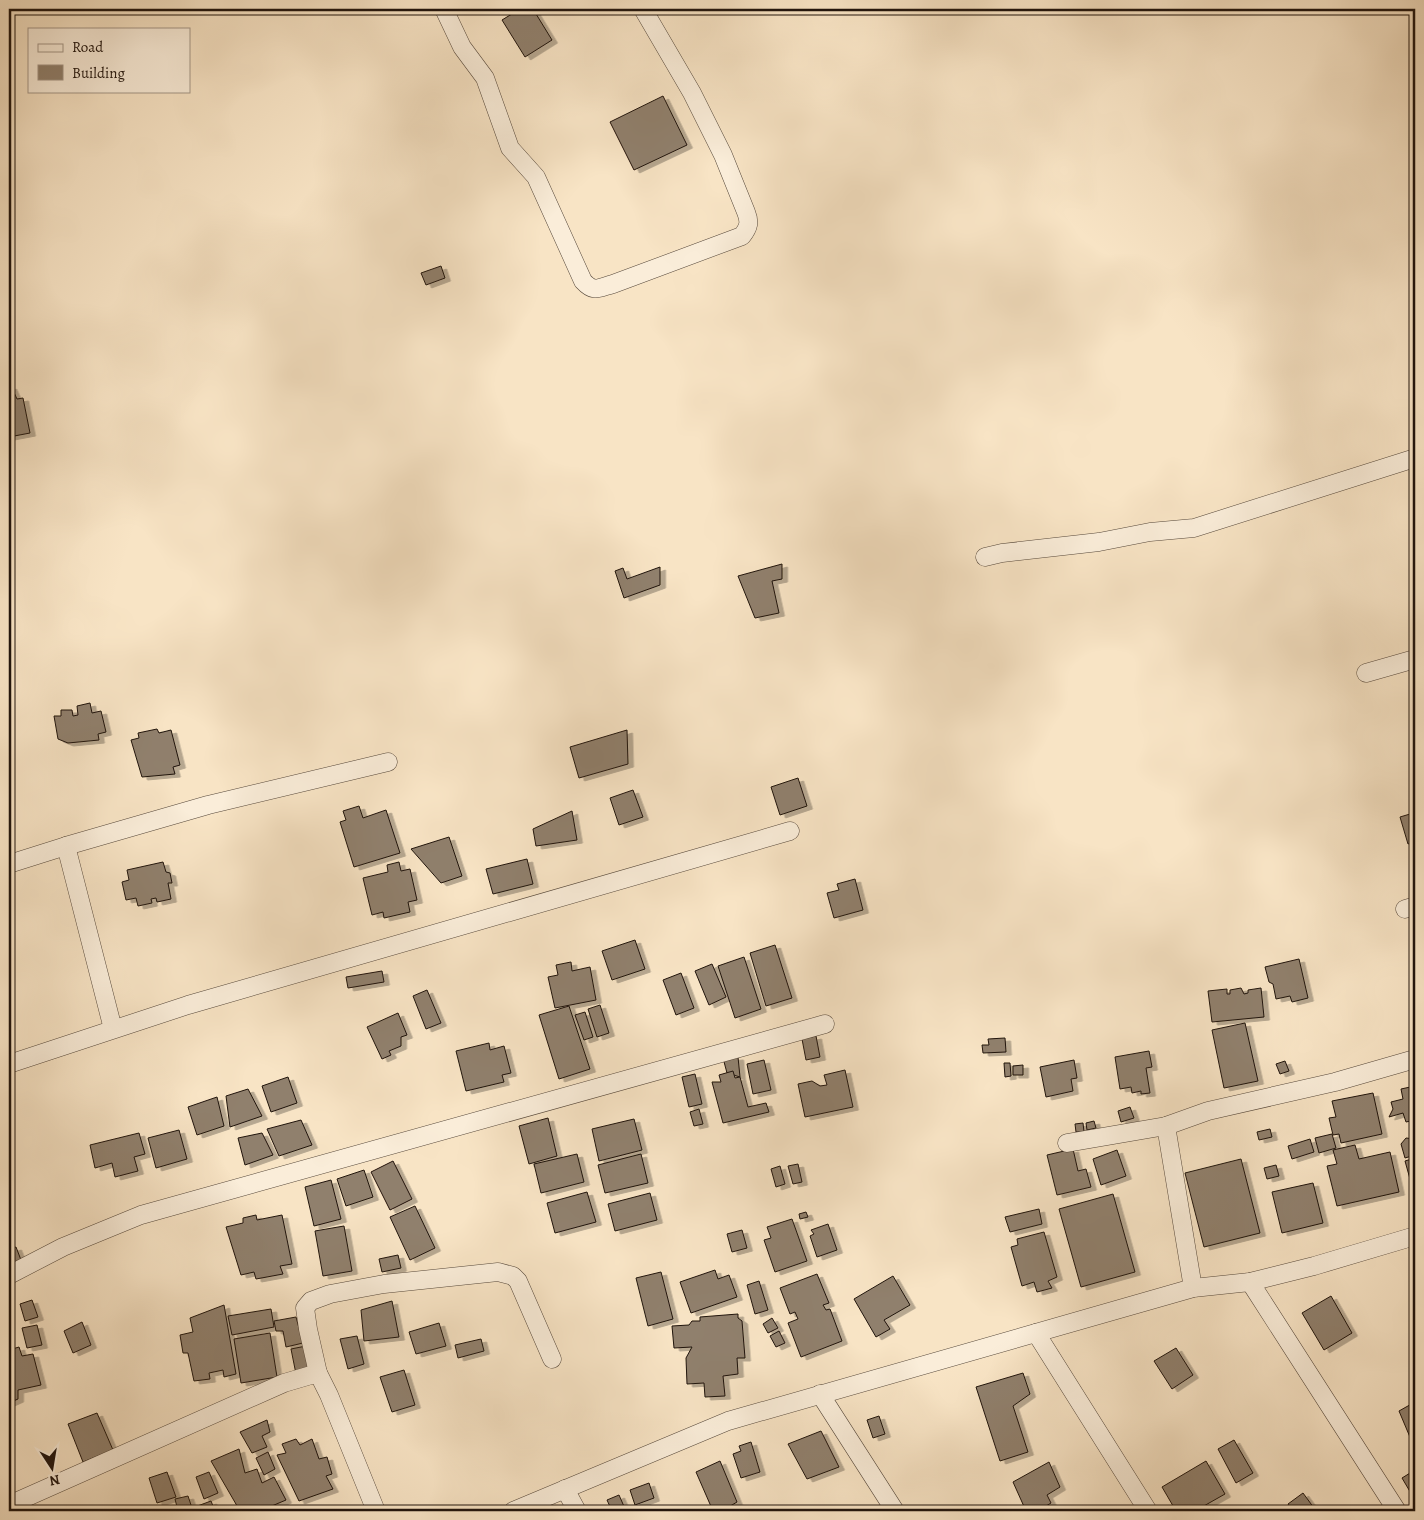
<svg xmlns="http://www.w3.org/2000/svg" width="1424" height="1520" viewBox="0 0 1424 1520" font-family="Alegreya,serif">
<defs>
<filter id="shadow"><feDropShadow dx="5.5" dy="3" stdDeviation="0" flood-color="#0004"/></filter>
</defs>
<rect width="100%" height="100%" fill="#f8e4c5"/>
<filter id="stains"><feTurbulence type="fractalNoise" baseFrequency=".004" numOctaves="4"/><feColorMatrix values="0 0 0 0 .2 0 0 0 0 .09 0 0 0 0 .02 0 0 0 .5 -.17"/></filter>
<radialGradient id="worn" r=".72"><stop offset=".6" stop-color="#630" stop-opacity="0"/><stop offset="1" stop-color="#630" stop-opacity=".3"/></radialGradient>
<g fill="#90806d" stroke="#20140d" filter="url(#shadow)">
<path d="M520,9H533L552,40L525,57L502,20Z"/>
<path d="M663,96L687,145L634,170L610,122Z"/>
<path d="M441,266L445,278L426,285L421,273Z"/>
<path d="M11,386L17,399L23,398L30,433L9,437V387Z"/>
<path d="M782,564V579L772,581L779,613L755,618L738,576Z"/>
<path d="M660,567V585L624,598L615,571L623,568L627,579Z"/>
<path d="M90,703L92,713L101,711L106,732L98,734L99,740L68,743L58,739L54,716H61V710H72L73,716L78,715L77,706Z"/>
<path d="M157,729L159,733L171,730L180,765L173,767L175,774L142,777L131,740L139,738L138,733Z"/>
<path d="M627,730L628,764L579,778L570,747Z"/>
<path d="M798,778L807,806L780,815L771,787Z"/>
<path d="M633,790L643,817L619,825L610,798Z"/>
<path d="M359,806L363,818L386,810L400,853L354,867L340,822L346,820L343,811Z"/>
<path d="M1413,806H1415V841L1408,844L1400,817L1410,814Z"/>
<path d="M572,811L577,840L536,846L533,829Z"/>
<path d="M449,837L462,876L441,883L411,849Z"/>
<path d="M527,859L533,884L493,894L486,869Z"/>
<path d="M163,862L166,872L170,873L172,883H168L171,899L157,902L156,898L151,899L152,903L138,906L136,898L126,900L122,882L129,880L127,870Z"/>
<path d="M399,862L401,871L410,869L417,900L408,902L410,912L384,918L383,912L372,915L363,878L388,872L387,865Z"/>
<path d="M855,879L863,910L834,918L827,893L839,890L837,884Z"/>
<path d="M635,940L645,969L612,980L602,951Z"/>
<path d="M775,945L792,998L766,1006L750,953Z"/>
<path d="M744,957L761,1009L735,1018L718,966Z"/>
<path d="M1299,959L1308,998L1292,1002L1290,996L1276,999L1273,984L1269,982L1265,967Z"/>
<path d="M571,962L572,971L590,967L596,1000L555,1008L548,977L558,975L556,965Z"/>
<path d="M712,964L726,997L709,1005L695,971Z"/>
<path d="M382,971L384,982L348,988L346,977Z"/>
<path d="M681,973L694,1008L676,1015L663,980Z"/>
<path d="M1241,988L1244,994L1248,993V990L1261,988L1264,1017L1212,1022L1208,991L1227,989V994H1230V990Z"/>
<path d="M427,990L441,1023L426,1029L413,996Z"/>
<path d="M600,1005L609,1033L597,1037L588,1009Z"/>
<path d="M569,1006L590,1069L559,1079L539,1015Z"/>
<path d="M585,1012L593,1037L584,1040L575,1015Z"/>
<path d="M398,1013L407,1035L401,1037V1046L389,1051L391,1055L382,1059L367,1027Z"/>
<path d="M1245,1023L1258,1081L1224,1088L1212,1030Z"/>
<path d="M816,1036L820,1057L806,1060L802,1039Z"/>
<path d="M1005,1038L1006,1052L983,1053L982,1045H989L988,1039Z"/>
<path d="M489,1043L490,1050L504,1046L511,1073L502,1075L504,1082L466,1091L456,1051Z"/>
<path d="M1149,1051L1152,1067L1146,1068L1150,1093L1141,1094V1091L1132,1093L1131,1087L1120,1089L1115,1057Z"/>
<path d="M738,1057L740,1077L727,1073L723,1058Z"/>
<path d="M764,1060L771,1090L753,1094L747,1064Z"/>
<path d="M1074,1060L1077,1078L1071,1079L1073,1091L1046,1097L1040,1067Z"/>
<path d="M1285,1061L1289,1071L1280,1074L1276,1064Z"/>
<path d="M1004,1063H1010L1011,1076L1005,1077Z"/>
<path d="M1023,1065V1075H1013V1066Z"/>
<path d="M845,1070L853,1107L805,1117L798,1084L812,1081L820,1086L827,1085L824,1075Z"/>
<path d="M733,1071L735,1078L740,1077L748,1107L766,1103L769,1112L723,1123L712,1082H721L719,1075Z"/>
<path d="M695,1074L702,1104L689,1107L682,1077Z"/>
<path d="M288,1077L297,1103L271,1112L262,1086Z"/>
<path d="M1415,1086V1120L1406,1122L1403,1113L1389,1117L1393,1109L1391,1102L1403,1099L1401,1089Z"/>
<path d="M248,1089L262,1116L230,1127L226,1096Z"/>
<path d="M1373,1093L1382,1134L1341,1143L1339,1134L1333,1135L1329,1118L1336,1117L1332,1101Z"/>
<path d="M217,1097L224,1126L197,1135L188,1107Z"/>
<path d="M1130,1107L1134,1118L1121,1122L1118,1111Z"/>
<path d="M699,1109L703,1124L694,1126L690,1112Z"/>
<path d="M548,1118L557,1156L529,1164L519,1126Z"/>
<path d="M634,1119L642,1150L599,1161L592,1129Z"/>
<path d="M301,1120L312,1145L279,1156L267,1129Z"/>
<path d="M1094,1121L1096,1128L1087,1130L1086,1123Z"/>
<path d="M1083,1123L1084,1132H1076L1075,1124Z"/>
<path d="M1270,1129L1272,1137L1259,1140L1257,1132Z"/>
<path d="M179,1130L187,1159L156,1168L148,1138Z"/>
<path d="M139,1133L145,1154L134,1157L138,1171L115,1177L112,1163L95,1168L90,1145Z"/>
<path d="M262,1133L273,1155L245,1165L238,1138Z"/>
<path d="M1332,1134L1336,1148L1319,1153L1315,1138Z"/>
<path d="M1406,1138L1415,1139V1155L1405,1158L1401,1144Z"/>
<path d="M1310,1139L1314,1152L1292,1159L1288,1146Z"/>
<path d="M1355,1145L1359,1159L1390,1152L1399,1192L1337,1206L1327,1166L1337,1164L1333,1150Z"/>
<path d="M1073,1149L1078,1171L1086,1169L1091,1187L1057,1195L1047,1155Z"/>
<path d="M1117,1150L1126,1176L1101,1185L1093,1159Z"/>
<path d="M577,1154L584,1182L541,1193L534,1164Z"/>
<path d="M641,1154L648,1183L605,1193L598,1165Z"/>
<path d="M1415,1158V1197L1405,1161Z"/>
<path d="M1241,1159L1260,1233L1204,1247L1185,1173Z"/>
<path d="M393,1161L412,1199L390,1210L371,1172Z"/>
<path d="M798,1164L802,1182L793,1184L788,1166Z"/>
<path d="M1276,1165L1279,1176L1267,1179L1264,1168Z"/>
<path d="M780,1166L785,1184L776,1187L771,1169Z"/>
<path d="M364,1170L373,1197L346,1206L337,1179Z"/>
<path d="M331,1180L341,1219L314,1226L305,1187Z"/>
<path d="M1313,1183L1323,1223L1282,1233L1272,1192Z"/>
<path d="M587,1192L596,1222L555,1233L547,1203Z"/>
<path d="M650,1193L657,1220L615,1231L608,1204Z"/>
<path d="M1113,1194L1135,1272L1081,1287L1059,1209Z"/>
<path d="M415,1206L435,1248L410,1260L390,1217Z"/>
<path d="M1039,1209L1042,1224L1010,1232L1005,1217Z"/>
<path d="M806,1212L808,1217L800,1219L799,1214Z"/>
<path d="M256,1215L257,1220L282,1215L292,1264L280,1266L283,1274L256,1279L254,1272L241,1275L226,1227L243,1223V1218Z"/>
<path d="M792,1219L807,1261L775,1272L764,1240L771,1238L767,1227Z"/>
<path d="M828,1224L837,1250L817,1257L810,1236L814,1234L811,1230Z"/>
<path d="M344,1226L352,1271L323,1276L315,1231Z"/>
<path d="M742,1230L747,1248L732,1252L727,1234Z"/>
<path d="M1044,1232L1057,1277L1048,1281L1052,1288L1037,1292L1034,1282L1022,1286L1011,1247L1018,1245L1017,1239Z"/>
<path d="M16,1247L21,1260L9,1265V1249Z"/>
<path d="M398,1255L401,1268L382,1272L379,1259Z"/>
<path d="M715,1270L718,1279L729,1275L737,1297L691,1313L680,1282Z"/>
<path d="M661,1272L673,1319L648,1326L636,1278Z"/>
<path d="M817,1274L829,1303L823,1305L826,1310L830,1309L842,1341L801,1357L788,1323L798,1319L795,1312L790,1314L780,1288Z"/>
<path d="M893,1276L910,1305L884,1320L890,1329L876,1337L854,1299Z"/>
<path d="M759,1281L768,1310L755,1314L747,1285Z"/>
<path d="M1331,1296L1352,1333L1324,1350L1302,1313Z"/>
<path d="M32,1300L38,1317L25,1321L20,1304Z"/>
<path d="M392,1301L399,1337L364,1341L361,1310Z"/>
<path d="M224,1305L236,1374L224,1377L223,1370L209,1373L210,1379L194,1381L188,1353H183L180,1335L193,1332L190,1318Z"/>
<path d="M271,1309L274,1327L232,1335L228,1316Z"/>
<path d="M738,1314V1318L742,1321L745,1358H737L738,1374L723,1376L725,1396L705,1397L704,1383L687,1384L686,1358L692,1347L674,1348L672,1326L689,1325L692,1321H700V1317Z"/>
<path d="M296,1317L303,1343L286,1347L283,1331H276L274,1321Z"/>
<path d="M772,1318L778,1328L768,1333L763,1324Z"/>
<path d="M82,1322L91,1345L73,1353L64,1331Z"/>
<path d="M439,1323L446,1346L416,1354L409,1332Z"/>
<path d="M37,1325L42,1345L27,1348L22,1328Z"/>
<path d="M779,1331L785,1343L776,1347L770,1336Z"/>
<path d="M270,1333L277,1377L241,1383L234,1339Z"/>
<path d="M357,1336L364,1364L348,1369L340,1339Z"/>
<path d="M481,1339L484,1351L458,1358L455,1345Z"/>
<path d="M306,1346L311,1371L296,1374L291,1349Z"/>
<path d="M19,1347L22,1356L33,1354L41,1385L18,1390V1399L9,1403V1350Z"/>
<path d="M1176,1348L1193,1375L1172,1389L1154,1361Z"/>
<path d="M404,1370L415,1405L392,1412L380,1377Z"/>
<path d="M1023,1373L1030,1394L1013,1406L1028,1452L1000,1461L976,1387Z"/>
<path d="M1415,1402V1449L1399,1411Z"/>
<path d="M97,1413L113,1450L83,1462L68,1424Z"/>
<path d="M879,1416L885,1434L873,1438L867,1420Z"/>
<path d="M267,1420L270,1432L262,1436L267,1447L252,1453L240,1432Z"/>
<path d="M821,1431L839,1467L807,1479L788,1444Z"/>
<path d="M296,1439L300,1445L312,1439L319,1459L327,1457L332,1474L326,1476L333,1489L299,1501L277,1455L286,1453L282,1444Z"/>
<path d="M1234,1440L1253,1473L1236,1483L1218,1449Z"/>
<path d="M751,1442L760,1472L741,1478L733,1454L741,1451L739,1446Z"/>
<path d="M239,1449L245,1473L257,1469L262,1483L274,1477L286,1500L260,1511H240L211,1461Z"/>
<path d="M268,1452L275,1469L264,1475L256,1458Z"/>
<path d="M720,1461L737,1502L722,1511H713L696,1472Z"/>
<path d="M1206,1461L1225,1494L1195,1511H1176L1162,1487Z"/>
<path d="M1049,1462L1060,1487L1047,1495L1051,1503L1038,1511H1026L1013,1482Z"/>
<path d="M1415,1470V1500L1402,1478Z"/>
<path d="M167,1472L176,1497L157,1503L149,1478Z"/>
<path d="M209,1472L218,1493L204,1499L196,1477Z"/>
<path d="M649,1483L654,1498L635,1505L630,1490Z"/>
<path d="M1303,1493L1314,1508L1309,1511H1292L1288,1504Z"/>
<path d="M619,1495L626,1511H612L607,1500Z"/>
<path d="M188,1496L192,1508L211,1501L215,1511H177H178L175,1499Z"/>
</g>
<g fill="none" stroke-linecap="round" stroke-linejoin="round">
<g stroke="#56483b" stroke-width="19">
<g id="street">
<path d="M444,9L462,47L485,78L510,148L536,177L583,281C594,293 598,288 613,284L742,236C749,227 750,222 746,212L723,155L692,93L643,9"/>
<path d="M985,557L1002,553L1099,542L1150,532L1194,528L1415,458"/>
<path d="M1366,673L1415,659"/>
<path d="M66,846L113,1029"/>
<path d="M9,864L66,846L208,805L388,762"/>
<path d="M1405,909L1415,906"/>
<path d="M9,1064L188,1005L790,831"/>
<path d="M1166,1126L1193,1288"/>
<path d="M1067,1143L1166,1126L1208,1111L1335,1082L1415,1059"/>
<path d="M9,1275L63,1247L141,1215L825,1024"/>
<path d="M1250,1282L1397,1511"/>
<path d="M1036,1333L1148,1511"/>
<path d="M318,1373L308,1329L305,1308L311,1301L330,1294L384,1284L498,1272L513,1276L518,1281L552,1359"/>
<path d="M820,1394L895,1511"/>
<path d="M565,1489L577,1511"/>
<path d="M9,1505L284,1383L318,1373L329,1395L376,1511"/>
<path d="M513,1511L728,1421L1193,1288L1250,1282L1314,1266L1415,1236"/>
</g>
</g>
<use href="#street" stroke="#faedd9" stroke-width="18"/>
</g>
<rect width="1424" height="1520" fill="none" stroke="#f8e4c5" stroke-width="30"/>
<rect x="10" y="10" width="1404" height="1500" fill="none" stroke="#20140d" stroke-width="2.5"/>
<rect x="15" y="15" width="1394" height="1490" fill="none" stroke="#20140d"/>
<rect x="28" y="28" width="162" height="65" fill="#faedd9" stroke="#a39687"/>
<rect x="38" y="44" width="25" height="8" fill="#faedd9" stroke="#a39687"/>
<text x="72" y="52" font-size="15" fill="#20140d">Road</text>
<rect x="38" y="65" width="25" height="15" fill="#90806d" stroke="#a39687"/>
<text x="72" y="78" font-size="15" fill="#20140d">Building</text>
<g transform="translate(52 1468) rotate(168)" stroke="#faedd9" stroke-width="4" paint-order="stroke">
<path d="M0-4L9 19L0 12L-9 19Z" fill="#20140d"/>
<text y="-8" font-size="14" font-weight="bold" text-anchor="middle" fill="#20140d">N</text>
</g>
<rect width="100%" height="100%" filter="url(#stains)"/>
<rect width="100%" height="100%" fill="url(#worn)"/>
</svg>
